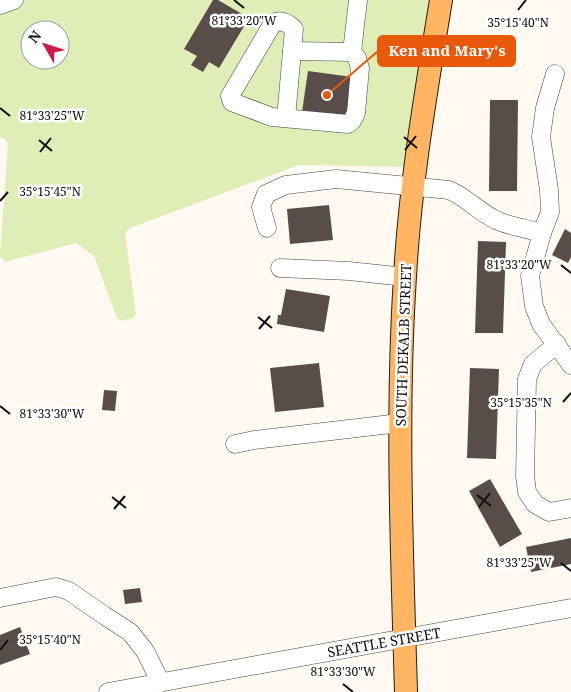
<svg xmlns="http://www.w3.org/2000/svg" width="571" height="692" viewBox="0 0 571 692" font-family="'Noto Serif',serif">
<rect width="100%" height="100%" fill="#fff9f1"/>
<path fill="#dfedb7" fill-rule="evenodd" d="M0,0H441L415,167L299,165L130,228L125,233L136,314L133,318L122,321L117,318L94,256L76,243L5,262L0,256L8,143L4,138L0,137ZM30,30H60V60H30Z"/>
<g fill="#594d4a">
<path d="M213,0H218L249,18L219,68L209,62L203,72L191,65L197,56L184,49Z"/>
<path d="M308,71L352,77L347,118L302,112Z"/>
<path d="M490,100H518L517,191H489Z"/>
<path d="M329,205L333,240L290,244L287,209Z"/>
<path d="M565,229L571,233V257L568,263L552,255Z"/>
<path d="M478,241L506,242L503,333H475Z"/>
<path d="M286,289L330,296L324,332L277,324L278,315H281Z"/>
<path d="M319,363L324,407L275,412L270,368Z"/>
<path d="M470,368L499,369L496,459L467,458Z"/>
<path d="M104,390L117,391L115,411L102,410Z"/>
<path d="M490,479L522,534L500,547L469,491Z"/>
<path d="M571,538V564L531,572L526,547Z"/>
<path d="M140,588L142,602L125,604L123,590Z"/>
<path d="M20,627L30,654L0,665V635Z"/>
</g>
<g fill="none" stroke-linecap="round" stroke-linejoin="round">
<g stroke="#424242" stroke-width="19">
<g id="minor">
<path d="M0,5L14,0"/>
<path d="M292,51L352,52"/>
<path d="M555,74L545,108L541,137L549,190L550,212L542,233L530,276L534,306L541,324L571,365"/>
<path d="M286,118L294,29C288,23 281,19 273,23L230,96L232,102L272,117L348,124L352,121L356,113L360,68L357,58L352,52L358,0"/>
<path d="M267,228L261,207L266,194L286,185L336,179L449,190C466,197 479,212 496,220C508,226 529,229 542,233"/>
<path d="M280,268L349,271L405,277"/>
<path d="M557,344L533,364L527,379L525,476L527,492L535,504L549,512L571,508"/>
<path d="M235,444L254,440L400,423"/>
<path d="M0,598L56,587L69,591L105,616L130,632L145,651L161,683"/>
<path d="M108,692L571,608"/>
</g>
</g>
<g stroke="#202020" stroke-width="24">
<path id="major" d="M406,692C402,554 396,415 405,277C410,184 426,92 441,0"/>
</g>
<use href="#minor" stroke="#fff" stroke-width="18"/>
<use href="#major" stroke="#ffb561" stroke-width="22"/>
</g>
<path fill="none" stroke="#0f0f0f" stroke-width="2" d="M234,0L244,8M518,10L526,0M0,108L10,116M404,137L417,148M39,140L52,151M405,150L416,136M40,152L51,138M0,201L8,192M561,265L571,273M258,317L272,328M259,329L270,316M563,402L571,393M0,406L10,414M477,495L491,506M112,497L126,508M479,507L490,493M114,509L125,496M561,563L571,571M0,650L8,640M343,684L353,692"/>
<g text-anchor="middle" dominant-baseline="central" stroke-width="5" stroke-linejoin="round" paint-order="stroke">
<g font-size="14" fill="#0f0f0f" stroke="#fff">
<text transform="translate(403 345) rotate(-88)">SOUTH DEKALB STREET</text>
<text transform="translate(384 642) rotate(-10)">SEATTLE STREET</text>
</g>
</g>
<g font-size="12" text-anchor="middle" fill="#0f0f0f" stroke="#fff" stroke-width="5" stroke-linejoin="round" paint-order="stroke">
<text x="244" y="25">81°33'20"W</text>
<text x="518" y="27">35°15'40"N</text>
<text x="52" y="120">81°33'25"W</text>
<text x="50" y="196">35°15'45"N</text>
<text x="519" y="269">81°33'20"W</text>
<text x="521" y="407">35°15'35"N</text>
<text x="52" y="418">81°33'30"W</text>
<text x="519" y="567">81°33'25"W</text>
<text x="50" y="644">35°15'40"N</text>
<text x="343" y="676">81°33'30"W</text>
</g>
<path fill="none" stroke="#e8590c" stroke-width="2" d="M327 95L378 51"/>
<circle fill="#e8590c" stroke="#fff" stroke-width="2" cx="327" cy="95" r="5"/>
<rect fill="#e8590c" stroke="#e8590c" stroke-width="2" x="378" y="36" width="137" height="30" rx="5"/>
<g font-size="15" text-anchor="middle" font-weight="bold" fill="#fff">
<text x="447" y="56">Ken and Mary's</text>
</g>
<g transform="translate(45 45) rotate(309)"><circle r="24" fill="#ffffff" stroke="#9f9f9f"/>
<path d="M0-4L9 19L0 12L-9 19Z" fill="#cb1b4b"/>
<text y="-8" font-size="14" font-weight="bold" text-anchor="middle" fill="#0f0f0f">N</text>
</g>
</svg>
